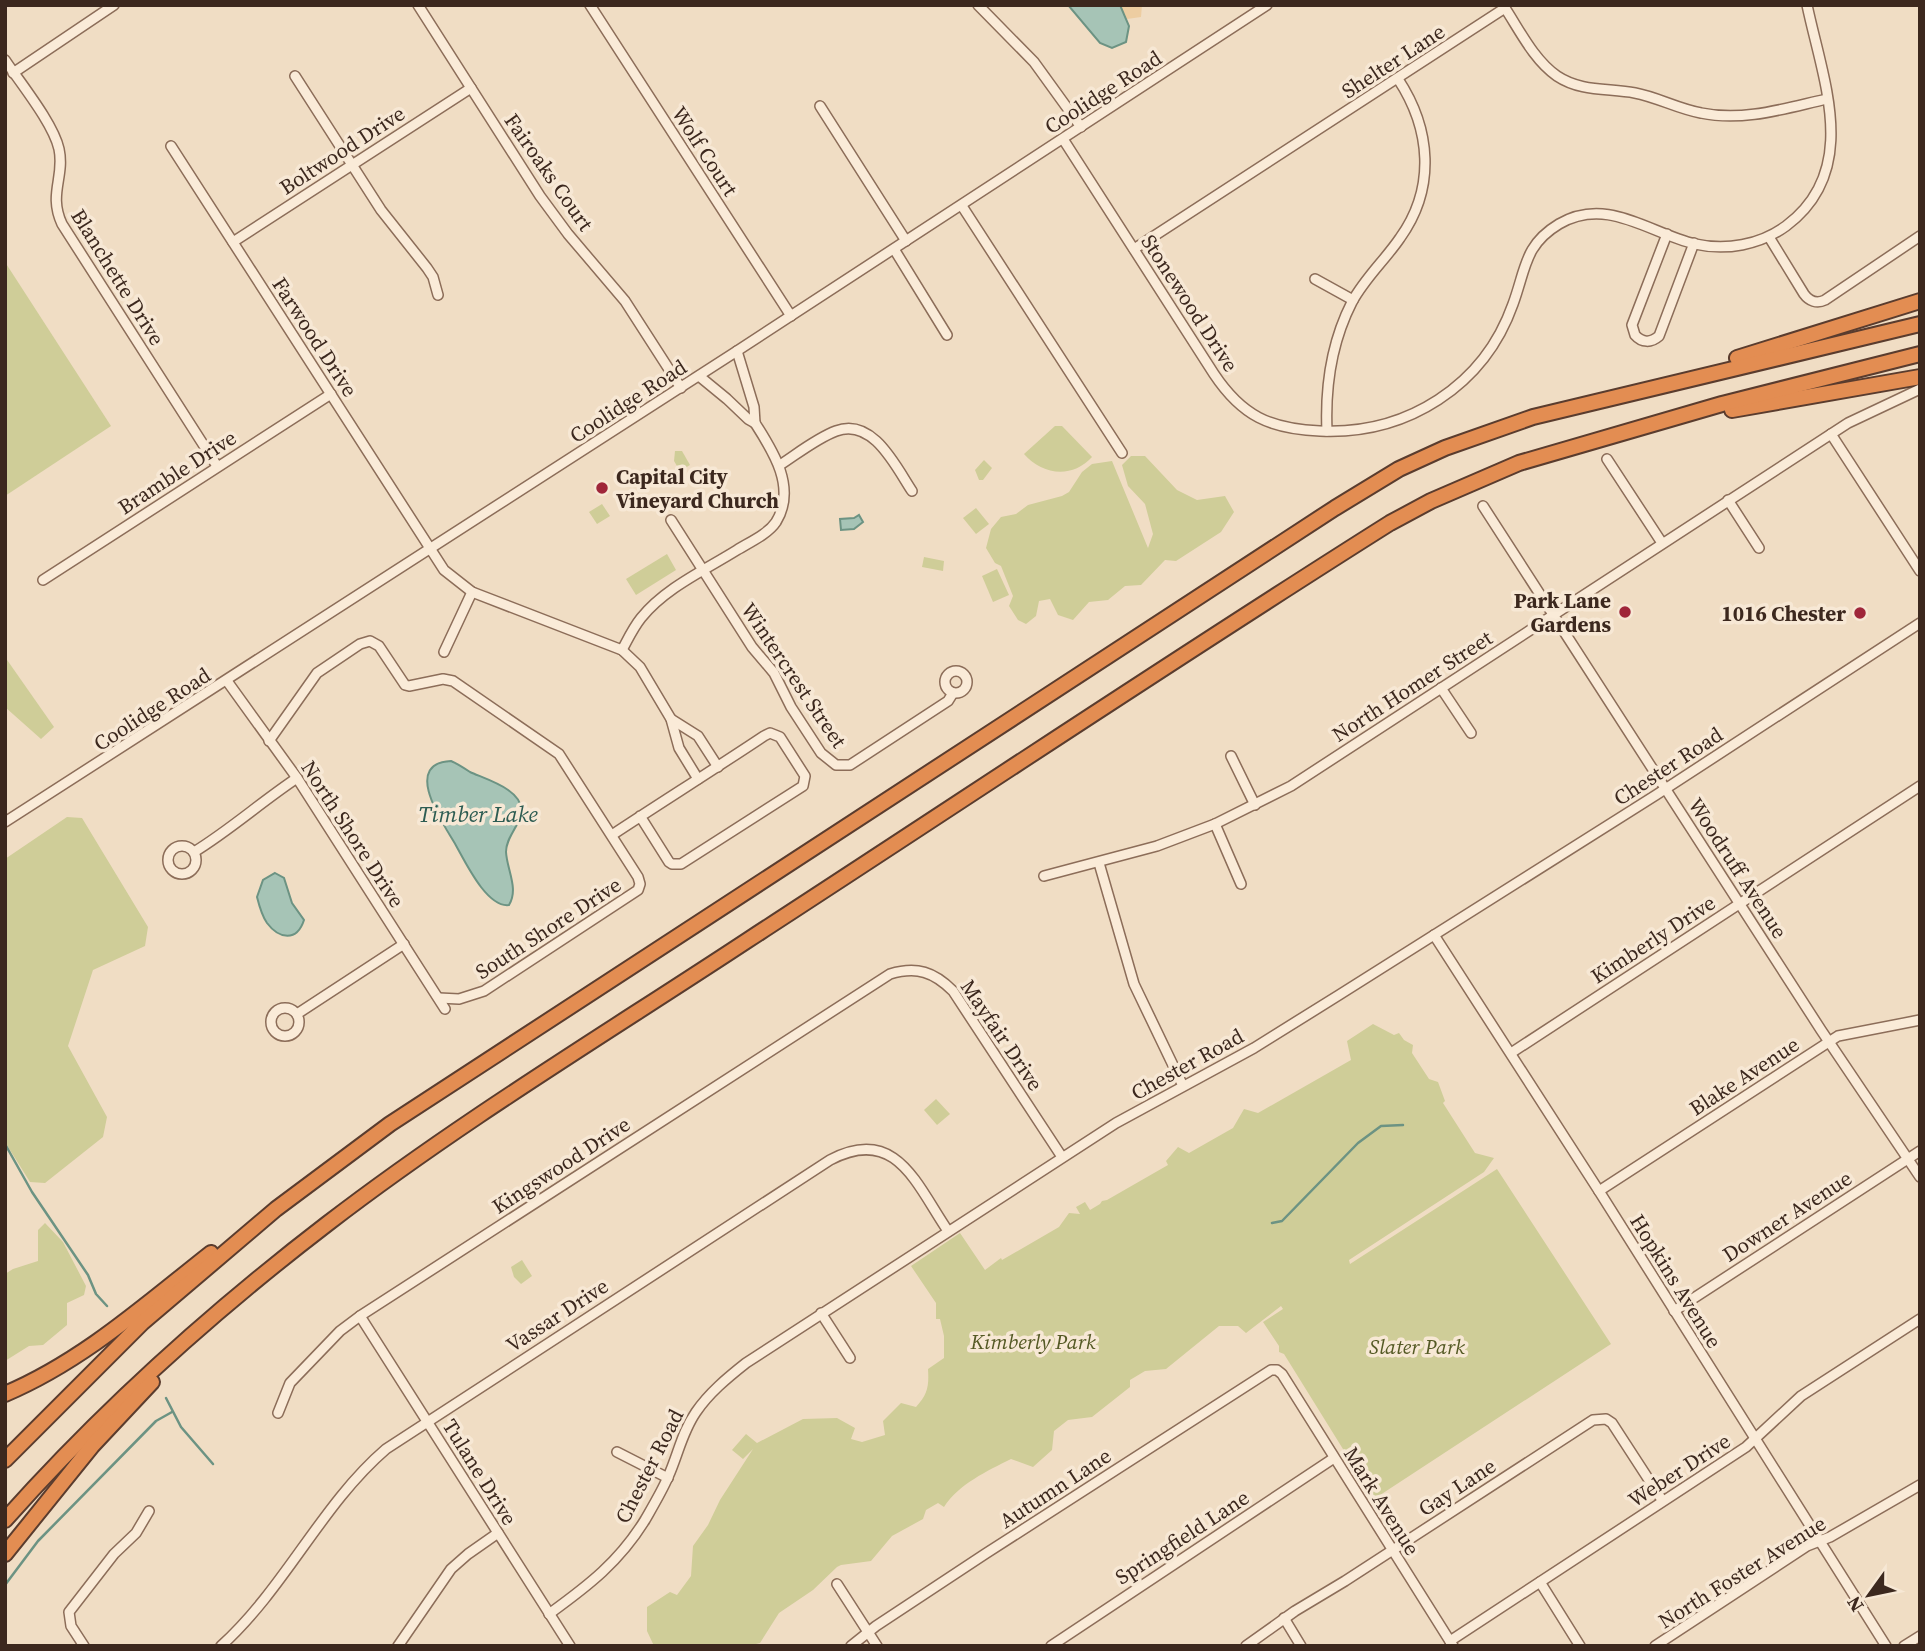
<svg xmlns="http://www.w3.org/2000/svg" width="1925" height="1651" viewBox="0 0 1925 1651" font-family="'Source Serif 4',serif">
<rect width="100%" height="100%" fill="#f0ddc4"/>
<g fill="#cfcd98">
<path d="M5,262L111,426L5,496Z"/>
<path d="M1055,426H1062L1092,457C1072,479 1042,475 1024,454Z"/>
<path d="M675,451H682L690,465L680,471L674,461Z"/>
<path d="M1131,456H1145L1177,490L1197,500L1225,496L1234,512L1221,532L1176,561L1165,560L1141,585L1125,586L1108,600L1089,602L1073,620L1058,615L1050,599L1039,601L1036,616L1026,624L1018,620L1009,606L1013,596L1001,566L995,563L986,548L991,529L1001,517L1016,514L1028,505L1062,496L1069,492L1082,472L1092,464L1112,461L1148,548L1153,534L1145,504L1128,486L1122,465Z"/>
<path d="M984,460L992,468L983,480H979L975,470Z"/>
<path d="M602,504L610,516L597,524L589,512Z"/>
<path d="M976,508L989,524L976,534L963,518Z"/>
<path d="M667,554L676,570L636,595L626,579Z"/>
<path d="M924,557L944,561L943,571L922,567Z"/>
<path d="M997,569L1009,595L993,602L982,576Z"/>
<path d="M5,657L54,727L41,739L5,707Z"/>
<path d="M67,817L82,818L148,927L145,946L93,970L68,1046L107,1117L103,1137L45,1183L30,1182L5,1142V859Z"/>
<path d="M1373,1024L1394,1035L1399,1033L1404,1040L1413,1045L1412,1053L1429,1079L1438,1082L1445,1101L1443,1103L1475,1153L1494,1158L1484,1172L1349,1260L1350,1264L1497,1169L1611,1344L1374,1499L1284,1354L1279,1352V1346L1263,1322L1283,1309L1281,1306L1246,1333L1238,1326H1219L1166,1369L1145,1371L1130,1380V1387L1092,1417L1068,1420L1054,1431L1052,1450L1033,1467L1011,1459C987,1471 959,1484 944,1507L938,1503L926,1510L923,1519L892,1536L871,1561L841,1565L837,1567L813,1590L779,1613L760,1643L748,1646H654L647,1631V1607L670,1592L677,1595L691,1576L693,1546L708,1525L720,1500L753,1449L743,1459L732,1450L746,1434L757,1443L803,1419L837,1418L855,1428L851,1439L862,1442L885,1435L883,1421L901,1403L916,1407C928,1394 929,1386 928,1369L944,1358V1336L940,1319H936V1303L911,1266L960,1233L985,1270L1001,1258L1002,1260L1059,1227L1069,1213L1080,1214L1076,1207L1085,1202L1090,1210L1100,1204L1102,1201L1107,1200L1168,1165L1166,1161L1178,1147L1189,1153L1233,1128L1244,1109L1258,1113L1351,1060L1347,1041Z"/>
<path d="M936,1099L950,1114L937,1125L924,1110Z"/>
<path d="M45,1223L63,1242L86,1286L84,1295L67,1303V1325L43,1345L29,1346L5,1361V1274L13,1269L38,1261V1230Z"/>
<path d="M522,1260L532,1276L521,1284L514,1277L511,1267Z"/>
</g>
<path fill="#edcda1" d="M1120,5H1142L1141,17L1127,19Z"/>
<g fill="#a6c4b6" stroke="#6c9383" stroke-width="2">
<path d="M1068,5H1120L1129,26L1126,42L1112,48L1100,43Z"/>
<path d="M859,515L863,522L854,529L841,530L840,519L854,518Z"/>
<path d="M451,761C458,764 464,768 470,772C485,779 525,790 521,813C519,827 506,837 506,852C507,870 519,889 509,905C486,908 464,859 454,842C442,822 402,763 451,761Z"/>
<path d="M275,873L284,878L292,903L304,920C297,942 279,939 267,923C262,916 259,905 257,897L263,880Z"/>
</g>
<g fill="none" stroke-linecap="round" stroke-linejoin="round">
<g stroke="#6c9383" stroke-width="2.5">
<path d="M5,1144L32,1192L88,1275L96,1294L107,1306"/>
<path d="M1272,1223L1282,1221L1358,1143L1381,1126L1403,1125"/>
<path d="M166,1398L181,1427L213,1464"/>
<path d="M5,1585L38,1541L156,1421L172,1412"/>
</g>
<g stroke="#8c6d59" stroke-width="12">
<g id="minor">
<path d="M418,5L540,196L568,234L625,301L681,388"/>
<path d="M590,5L791,316"/>
<path d="M978,5L1034,62L1081,127"/>
<path d="M5,60C21,84 53,123 59,149C65,177 48,194 62,224L217,466"/>
<path d="M13,73L114,5"/>
<path d="M295,76L381,210L427,268L433,277L438,295"/>
<path d="M820,106L906,241"/>
<path d="M1063,139L1214,374C1242,416 1270,429 1320,431C1407,435 1484,386 1513,304C1526,269 1524,245 1559,224C1607,196 1649,233 1695,244C1726,251 1760,245 1786,226C1861,170 1823,81 1807,5"/>
<path d="M171,146L444,570L472,592L622,650L640,667L671,719L679,748L698,779"/>
<path d="M962,206L1122,453"/>
<path d="M1667,234L1632,325L1635,335C1642,343 1651,343 1659,336L1694,243"/>
<path d="M1769,237L1804,294C1809,301 1817,304 1825,300L1920,236"/>
<path d="M233,242L471,88"/>
<path d="M894,249L947,335"/>
<path d="M1134,249L1505,8C1520,31 1534,60 1557,76C1581,92 1608,88 1635,93C1657,97 1678,109 1701,113C1744,122 1786,108 1827,99"/>
<path d="M1315,279L1353,300"/>
<path d="M699,376L727,399L748,419L755,423L754,407L737,351"/>
<path d="M1327,431C1325,385 1331,343 1352,302C1365,278 1385,260 1400,238C1436,188 1431,129 1398,79"/>
<path d="M1831,434L1920,571"/>
<path d="M1607,459L1662,543"/>
<path d="M780,465C797,454 817,438 836,431C873,417 896,467 912,491"/>
<path d="M1728,500L1759,548"/>
<path d="M1483,506L1821,1030L1920,1177"/>
<path d="M671,520L752,647L774,673L791,707L821,753L836,765H850L948,701L953,693"/>
<path d="M43,580L331,394"/>
<path d="M622,650C628,639 633,628 641,618C665,588 705,570 737,550C750,542 768,534 776,522C797,488 773,451 755,423"/>
<path d="M444,652L472,592"/>
<circle cx="956" cy="682" r="11"/>
<path d="M227,681L297,778L445,1009"/>
<path d="M1441,688L1471,733"/>
<path d="M671,719L698,736L718,767"/>
<path d="M269,741L317,673L360,644L370,641L379,646L405,685L409,686L443,679L453,681L559,754L638,877L640,884L638,890L484,991L459,999L439,998"/>
<path d="M1231,756L1255,805"/>
<path d="M5,822L737,351L1267,5"/>
<path d="M1215,824L1241,884"/>
<path d="M612,835C662,802 713,770 764,736L770,733L780,737L805,776L803,786L681,864H672L669,862L640,816"/>
<circle cx="182" cy="860" r="14"/>
<path d="M194,852C230,830 261,802 297,778"/>
<path d="M1099,863L1134,984L1183,1086"/>
<path d="M1044,876L1157,846L1215,824L1291,786L1848,423L1920,389"/>
<path d="M1434,935L1599,1191L1886,1646"/>
<circle cx="285" cy="1022" r="14"/>
<path d="M297,1014L404,944"/>
<path d="M1511,1053L1920,786"/>
<path d="M1599,1191L1838,1036L1920,1020"/>
<path d="M1674,1311L1920,1151"/>
<path d="M821,1313L850,1358"/>
<path d="M360,1316L570,1646"/>
<path d="M278,1413L290,1383L340,1331L360,1316L890,974C917,966 934,972 953,991L1062,1157"/>
<path d="M617,1452L668,1478"/>
<path d="M1540,1582L1580,1646"/>
<path d="M837,1584L877,1646"/>
<path d="M549,1614C589,1585 619,1562 645,1520C653,1506 662,1491 668,1477C678,1455 682,1432 696,1412C709,1393 727,1378 746,1363L1116,1123L1254,1048L1339,995L1656,795L1920,623"/>
<path d="M1284,1618L1301,1646"/>
<path d="M1450,1641L1746,1447L1801,1396L1920,1319"/>
<path d="M84,1646L71,1626L69,1612L114,1554L136,1533L149,1511"/>
<path d="M221,1646C286,1587 321,1505 386,1449L830,1160C896,1125 916,1184 948,1231"/>
<path d="M398,1646L451,1569L468,1554L498,1533"/>
<path d="M851,1646L876,1626L985,1554L1271,1370H1277L1282,1374L1453,1646"/>
<path d="M1051,1646L1334,1458"/>
<path d="M1246,1646L1295,1611L1345,1581L1593,1420L1606,1419L1612,1423L1662,1500"/>
<path d="M1655,1646L1807,1546L1830,1537L1920,1485"/>
<path d="M1904,1646L1920,1636"/>
</g>
</g>
<g stroke="#5a3c2e" stroke-width="18">
<g id="highway">
<path d="M1737,358L1920,301"/>
<path d="M1732,410L1920,377"/>
<path d="M5,1394C83,1361 146,1304 211,1253"/>
<path d="M5,1460L142,1323L276,1209L390,1124L1335,508L1399,469L1445,448L1533,417L1920,324"/>
<path d="M5,1520C103,1410 211,1313 327,1224C461,1121 607,1033 748,940C962,801 1174,659 1390,523L1431,501L1519,463L1722,404L1920,354"/>
<path d="M5,1554L92,1446L152,1382"/>
</g>
</g>
<use href="#minor" stroke="#faebd8" stroke-width="9"/>
<use href="#highway" stroke="#e38d52" stroke-width="14"/>
</g>
<g fill="#9f263a" stroke="#f7e8d5" stroke-width="2.5">
<circle cx="602" cy="488" r="7"/>
<circle cx="1625" cy="612" r="7"/>
<circle cx="1860" cy="613" r="7"/>
</g>
<g text-anchor="middle" dominant-baseline="central" stroke-width="7" stroke-linejoin="round" paint-order="stroke">
<g font-size="21" fill="#3c281e" stroke="#f7e8d5">
<text transform="translate(1393 61) rotate(-33)">Shelter Lane</text>
<text transform="translate(1103 92) rotate(-33)">Coolidge Road</text>
<text transform="translate(342 150) rotate(-33)">Boltwood Drive</text>
<text transform="translate(705 151) rotate(57)">Wolf Court</text>
<text transform="translate(549 172) rotate(55)">Fairoaks Court</text>
<text transform="translate(118 277) rotate(58)">Blanchette Drive</text>
<text transform="translate(1190 303) rotate(57)">Stonewood Drive</text>
<text transform="translate(315 337) rotate(57)">Farwood Drive</text>
<text transform="translate(628 401) rotate(-33)">Coolidge Road</text>
<text transform="translate(177 472) rotate(-33)">Bramble Drive</text>
<text transform="translate(794 675) rotate(56)">Wintercrest Street</text>
<text transform="translate(1412 686) rotate(-33)">North Homer Street</text>
<text transform="translate(152 709) rotate(-33)">Coolidge Road</text>
<text transform="translate(1668 766) rotate(-33)">Chester Road</text>
<text transform="translate(353 834) rotate(57)">North Shore Drive</text>
<text transform="translate(1738 868) rotate(57)">Woodruff Avenue</text>
<text transform="translate(548 928) rotate(-33)">South Shore Drive</text>
<text transform="translate(1653 939) rotate(-33)">Kimberly Drive</text>
<text transform="translate(1002 1035) rotate(56)">Mayfair Drive</text>
<text transform="translate(1187 1064) rotate(-29)">Chester Road</text>
<text transform="translate(1744 1076) rotate(-33)">Blake Avenue</text>
<text transform="translate(561 1165) rotate(-33)">Kingswood Drive</text>
<text transform="translate(1787 1216) rotate(-33)">Downer Avenue</text>
<text transform="translate(1676 1281) rotate(58)">Hopkins Avenue</text>
<text transform="translate(557 1315) rotate(-33)">Vassar Drive</text>
<text transform="translate(649 1466) rotate(-63)">Chester Road</text>
<text transform="translate(1679 1470) rotate(-33)">Weber Drive</text>
<text transform="translate(480 1472) rotate(58)">Tulane Drive</text>
<text transform="translate(1457 1487) rotate(-33)">Gay Lane</text>
<text transform="translate(1055 1488) rotate(-33)">Autumn Lane</text>
<text transform="translate(1382 1501) rotate(58)">Mark Avenue</text>
<text transform="translate(1182 1537) rotate(-33)">Springfield Lane</text>
<text transform="translate(1742 1572) rotate(-32)">North Foster Avenue</text>
</g>
<g font-size="21" font-weight="bold" fill="#3c281e" stroke="#f7e8d5" text-anchor="end">
<text x="616" y="476" text-anchor="start">Capital City<tspan x="616" dy="24">Vineyard Church</tspan></text>
<text x="1611" y="600">Park Lane<tspan x="1611" dy="24">Gardens</tspan></text>
<text x="1846" y="613">1016 Chester</text>
</g>
<g font-size="21" font-style="italic" fill="#545924" stroke="#f7e8d5">
<text x="1033" y="1341">Kimberly Park</text>
<text x="1417" y="1346">Slater Park</text>
</g>
<g font-size="23" font-style="italic" fill="#2d5c52" stroke="#f7e8d5">
<text x="478" y="814">Timber Lake</text>
</g>
</g>
<rect width="1925" height="1651" fill="none" stroke="#3c281e" stroke-width="14"/>
<g transform="translate(1869 1595) rotate(237)" stroke="#f7e8d5" stroke-width="5" paint-order="stroke">
<path d="M0-5L12 26L0 18L-12 26Z" fill="#3c281e"/>
<text y="-10" font-size="19" font-weight="bold" text-anchor="middle" fill="#3c281e">N</text>
</g>
</svg>
